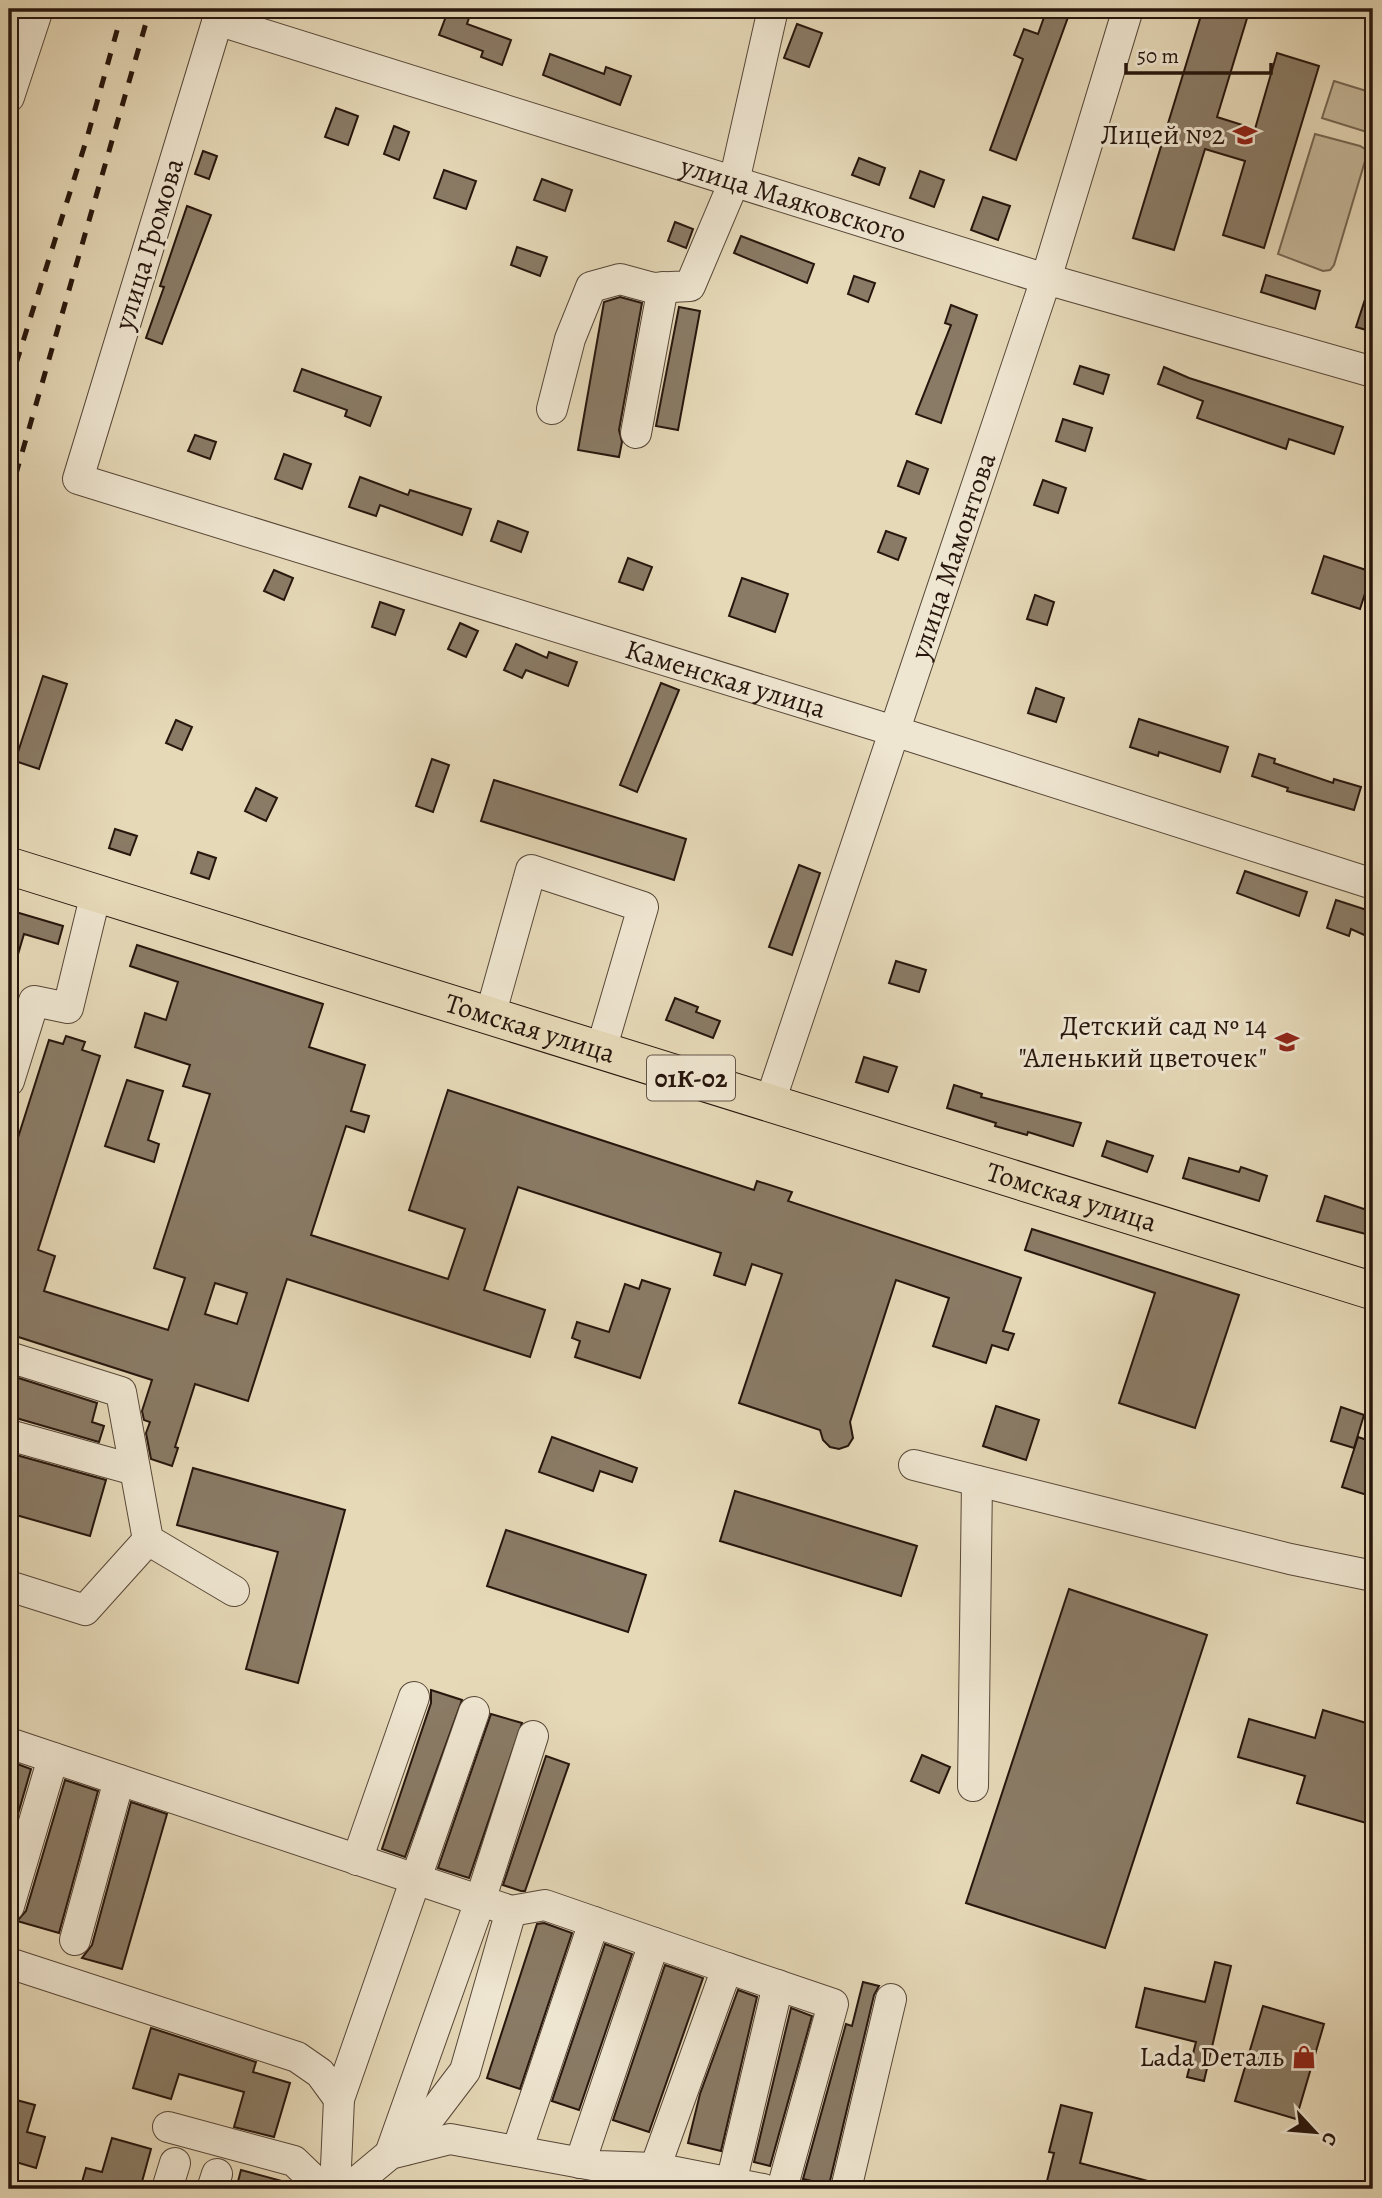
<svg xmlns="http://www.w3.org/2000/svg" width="1382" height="2198" viewBox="0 0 1382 2198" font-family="Alegreya,serif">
<rect width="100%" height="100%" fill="#e6d9b8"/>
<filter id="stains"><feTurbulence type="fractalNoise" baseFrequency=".00286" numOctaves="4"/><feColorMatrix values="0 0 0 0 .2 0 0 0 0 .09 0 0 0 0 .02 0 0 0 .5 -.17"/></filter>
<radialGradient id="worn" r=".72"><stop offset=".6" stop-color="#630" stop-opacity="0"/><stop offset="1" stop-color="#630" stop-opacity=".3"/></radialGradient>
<g fill="#c6b89b" stroke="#766754" stroke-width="2">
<path d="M1334,81L1373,93V134L1322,118Z"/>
<path d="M1315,134L1360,146L1368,151L1334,265L1330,270L1323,271L1278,254Z"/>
</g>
<g fill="#8a7b66" stroke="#27160d" stroke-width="2" fill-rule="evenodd">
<path d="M1047,9H1071L1016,160L990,150L1023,59L1014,55L1024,29L1038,34Z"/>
<path d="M1203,9H1226L1248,15L1217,117L1255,129L1277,53L1319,66L1264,248L1223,235L1245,161L1205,149L1174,250L1133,238Z"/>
<path d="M448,11L469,18L467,24L511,40L502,65L481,57L483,51L439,35Z"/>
<path d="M797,24L822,33L809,67L784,58Z"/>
<path d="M550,54L604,74L606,67L631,76L620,105L543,75Z"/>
<path d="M336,108L358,116L348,145L325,137Z"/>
<path d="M394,126L409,132L399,160L384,154Z"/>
<path d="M203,151L217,156L209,179L195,174Z"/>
<path d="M859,158L885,168L879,185L852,175Z"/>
<path d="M444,170L476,181L466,209L434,198Z"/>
<path d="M920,171L944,180L934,207L910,198Z"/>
<path d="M542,179L572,190L565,211L534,200Z"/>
<path d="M983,197L1010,206L998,240L971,230Z"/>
<path d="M187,206L211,215L162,344L146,338L164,287L160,286Z"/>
<path d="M675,222L693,229L686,248L668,241Z"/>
<path d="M741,236L814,264L807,283L734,253Z"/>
<path d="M517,247L547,257L540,276L511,265Z"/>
<path d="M1266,275L1320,291L1315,309L1261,292Z"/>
<path d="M854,276L875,283L868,302L848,294Z"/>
<path d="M1370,284L1373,285V332L1356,327Z"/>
<path d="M620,297L642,303L619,430L622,442L619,457L578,450L604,302Z"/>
<path d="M951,305L977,315L941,423L916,414L951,325L945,323Z"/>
<path d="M679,307L700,311L678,430L656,426Z"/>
<path d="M1080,366L1109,375L1103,394L1074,384Z"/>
<path d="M1164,367L1189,378L1343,427L1334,454L1289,439L1286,449L1197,418L1203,401L1158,384Z"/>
<path d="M302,369L381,397L370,426L345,416L347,410L294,391Z"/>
<path d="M1063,419L1092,428L1085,451L1056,441Z"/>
<path d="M195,435L216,442L210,459L188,451Z"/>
<path d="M284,454L311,464L302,489L275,479Z"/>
<path d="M907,461L928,469L919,494L898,486Z"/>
<path d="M360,477L408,495L410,490L471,509L462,535L380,505L376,516L349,507Z"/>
<path d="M1043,480L1066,488L1058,513L1034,505Z"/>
<path d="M498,521L528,532L521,552L491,541Z"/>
<path d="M886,531L906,538L898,560L878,552Z"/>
<path d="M1324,556L1372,572L1360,609L1312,593Z"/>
<path d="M628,558L652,567L643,590L619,582Z"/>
<path d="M274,570L293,578L284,600L264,591Z"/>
<path d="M742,578L788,594L775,632L729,616Z"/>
<path d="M1035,595L1054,602L1047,625L1027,619Z"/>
<path d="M380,602L404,610L395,635L372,627Z"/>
<path d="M460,623L478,631L466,657L448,649Z"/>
<path d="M516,644L547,658L549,652L577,662L568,686L526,670L522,678L504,670Z"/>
<path d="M43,676L67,684L39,769L15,761Z"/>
<path d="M661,683L679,690L637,792L620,785Z"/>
<path d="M1036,688L1064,698L1056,722L1028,713Z"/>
<path d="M1139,719L1228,747L1220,772L1159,752L1158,756L1130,747Z"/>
<path d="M176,720L192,727L182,750L166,743Z"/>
<path d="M1259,754L1275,759L1274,763L1333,783L1334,779L1361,787L1354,810L1287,791L1288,788L1252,776Z"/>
<path d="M432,759L449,765L433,812L416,806Z"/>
<path d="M494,780L686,839L674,880L481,821Z"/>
<path d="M256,788L277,798L266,821L245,811Z"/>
<path d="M115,829L137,836L130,855L109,848Z"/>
<path d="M198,852L216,858L209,879L191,873Z"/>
<path d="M799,865L820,873L792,955L769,947Z"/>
<path d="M1245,871L1307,892L1299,916L1237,893Z"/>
<path d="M1336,900L1373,912V939L1351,929L1349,936L1327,928Z"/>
<path d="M9,910L63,926L58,944L24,934L13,971L9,970Z"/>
<path d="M137,945L323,1004L309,1047L365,1065L351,1111L369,1116L364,1132L346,1126L311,1235L448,1279L465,1229L409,1210L448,1090L754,1190L757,1181L792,1192L788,1201L1021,1278L1003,1331L1014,1334L1008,1350L992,1345L986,1363L933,1346L949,1298L896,1280L850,1422L853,1438L848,1446L839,1449L830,1447L823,1440L820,1430L739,1403L782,1274L752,1264L745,1285L714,1275L721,1253L518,1187L484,1290L545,1310L530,1357L287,1279L248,1401L195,1384L175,1447L178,1448L172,1466L151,1459L146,1433L150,1422L144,1420L142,1411L152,1380L9,1334V1166L49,1040L63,1044L66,1036L85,1042L82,1050L100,1056L38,1250L55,1256L44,1291L168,1330L185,1278L154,1268L210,1094L183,1086L190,1065L135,1047L145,1013L166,1020L178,982L130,966ZM215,1283L247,1293L237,1324L205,1314Z"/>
<path d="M896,961L926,970L919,992L889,983Z"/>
<path d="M675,998L698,1007L696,1012L720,1021L713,1038L666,1020Z"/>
<path d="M864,1057L897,1067L888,1092L856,1082Z"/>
<path d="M127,1080L163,1091L148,1140L159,1144L154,1162L105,1146Z"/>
<path d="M954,1085L982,1094L981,1097L1081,1123L1073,1146L1028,1132L1027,1135L995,1126L996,1123L947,1108Z"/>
<path d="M1107,1141L1153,1156L1147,1172L1102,1156Z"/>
<path d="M1189,1158L1239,1172L1241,1167L1267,1176L1259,1201L1183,1178Z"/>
<path d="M1325,1196L1373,1212V1236L1317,1221Z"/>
<path d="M1032,1229L1239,1295L1195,1428L1119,1403L1155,1293L1025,1250Z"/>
<path d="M642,1280L670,1289L640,1378L575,1357L580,1341L572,1338L577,1322L609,1332L625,1284L639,1289Z"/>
<path d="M9,1375L97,1403L92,1422L104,1426L99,1442L9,1416Z"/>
<path d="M996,1406L1039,1420L1026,1460L983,1446Z"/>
<path d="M1341,1407L1364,1415L1354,1448L1331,1441Z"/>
<path d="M552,1437L637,1468L632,1482L600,1471L593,1491L539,1472Z"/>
<path d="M1358,1437L1373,1442V1497L1342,1487Z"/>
<path d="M9,1453L106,1480L90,1536L9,1513Z"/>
<path d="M193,1468L345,1510L298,1683L246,1669L278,1552L177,1525Z"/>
<path d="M735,1491L917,1546L901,1596L720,1541Z"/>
<path d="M506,1530L646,1575L628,1632L487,1586Z"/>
<path d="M1069,1589L1207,1635L1105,1948L966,1903Z"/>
<path d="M431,1690L462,1700L405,1857L382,1849L431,1703Z"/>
<path d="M1323,1710L1373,1725V1825L1297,1803L1305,1776L1238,1757L1249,1719L1315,1738Z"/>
<path d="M491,1714L522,1723L469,1878L438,1868Z"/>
<path d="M922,1755L950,1767L939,1793L911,1781Z"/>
<path d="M546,1756L569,1764L525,1891H521L503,1885Z"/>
<path d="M9,1761L31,1769L9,1845Z"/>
<path d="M65,1780L98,1791L59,1933L17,1921L26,1911Z"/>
<path d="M131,1802L167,1814L122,1969L82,1958L92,1945Z"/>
<path d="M544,1923L572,1933L520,2089L487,2078L537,1924Z"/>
<path d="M605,1944L632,1954L579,2110L552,2101Z"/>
<path d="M1215,1962L1231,1966L1204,2081L1187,2077L1196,2042L1136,2027L1145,1988L1205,2002Z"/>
<path d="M665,1965L703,1978L649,2132L613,2120Z"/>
<path d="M863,1982L879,1986L874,1995L829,2185L803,2179L846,2024L852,2026Z"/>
<path d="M738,1990L757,1997L721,2151L688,2143L700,2094Z"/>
<path d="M1263,2006L1324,2024L1296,2119L1235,2101Z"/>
<path d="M791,2008L812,2016L770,2166L754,2162Z"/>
<path d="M151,2028L256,2062L253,2072L290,2083L274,2137L234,2127L244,2092L179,2074L171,2099L133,2088Z"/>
<path d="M9,2098L35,2105L27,2132L45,2137L36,2168L9,2160Z"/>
<path d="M1061,2105L1092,2113L1080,2163L1159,2184L1158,2189H1045L1054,2153L1049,2152Z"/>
<path d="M112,2138L151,2149L140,2189H80L86,2168L102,2172Z"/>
<path d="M241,2170L293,2184L294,2189H236Z"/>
</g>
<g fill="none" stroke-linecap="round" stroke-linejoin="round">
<g stroke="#574738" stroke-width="32">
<g id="minor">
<path id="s1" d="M221,9L78,479L894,731L1373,884"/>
<path id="s2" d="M217,20L1046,279L1373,372"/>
<path d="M9,97L38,9"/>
<path d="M552,409L570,339L591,287L620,279L653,288L690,286L734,182L773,9"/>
<path d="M636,433L663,287"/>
<path d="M490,1016L531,870L643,907L601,1050"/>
<path d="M9,1081L34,1001L68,1008L96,893"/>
<path id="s3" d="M770,1102L1046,279L1128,9"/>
<path d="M9,1357L121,1392L148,1540L234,1591"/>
<path d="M9,1435L135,1470"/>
<path d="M914,1465L1290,1559L1373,1576"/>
<path d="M9,1586L85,1610L148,1540"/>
<path d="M9,1743L511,1911L545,1905L727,1968L655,2168"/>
<path d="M973,1786L977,1481"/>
<path d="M357,1860L414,1697"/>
<path d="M9,1906L53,1758"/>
<path d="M75,1940L119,1780"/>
<path d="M9,1963L297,2057L320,2073L339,2099"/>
<path d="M727,1968L833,2004L782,2189"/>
<path d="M168,2127L294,2161L323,2189"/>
<path d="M405,2150L465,2071L511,1911"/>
<path d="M517,2151L594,1922"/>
<path d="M390,2154L480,1901L533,1736"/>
<path d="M580,2163L654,1943"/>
<path d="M731,2183L778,1985"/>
<path d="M167,2189L175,2163"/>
<path d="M212,2189L217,2174"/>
<path d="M335,2189L339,2099L474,1712"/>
<path d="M348,2189L390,2154L450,2139L598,2166L655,2168L763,2189"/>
<path d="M846,2189L891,1999"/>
</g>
</g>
<g stroke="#27160d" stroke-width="39">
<g id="major">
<path id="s4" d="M9,866L1373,1291"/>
</g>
</g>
<use href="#minor" stroke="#efe6d1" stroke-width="30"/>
<use href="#major" stroke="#e6d9b8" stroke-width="37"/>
<g stroke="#27160d" stroke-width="5" stroke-dasharray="12 12" stroke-linecap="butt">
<path d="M9,386L87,138L123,9"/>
<path d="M9,498L150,9"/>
</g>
</g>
<defs>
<g id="school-bare" transform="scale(1.89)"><path d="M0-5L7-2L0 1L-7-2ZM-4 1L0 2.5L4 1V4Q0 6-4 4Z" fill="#8f2418" stroke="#efe6d1" stroke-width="2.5" paint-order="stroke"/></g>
<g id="shop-bare" transform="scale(1.89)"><path d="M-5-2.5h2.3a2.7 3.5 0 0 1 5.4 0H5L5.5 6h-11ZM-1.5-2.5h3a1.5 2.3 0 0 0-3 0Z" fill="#8f2418" stroke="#efe6d1" stroke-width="2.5" paint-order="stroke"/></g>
</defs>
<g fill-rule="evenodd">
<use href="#school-bare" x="1245" y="135"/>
<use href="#school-bare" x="1287" y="1042"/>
<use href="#shop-bare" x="1304" y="2057"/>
</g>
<g text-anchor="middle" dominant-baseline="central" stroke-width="6" stroke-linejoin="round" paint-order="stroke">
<rect fill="#efe6d1" stroke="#635448" stroke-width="2" x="647" y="1055.5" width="88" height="45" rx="5"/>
<g font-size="26" font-weight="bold" fill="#27160d">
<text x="691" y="1078">01К-02</text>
</g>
<g font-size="28" fill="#27160d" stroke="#efe6d1" text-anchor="end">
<text x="1225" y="135">Лицей №2</text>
<text x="1267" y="1026">Детский сад № 14<tspan x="1267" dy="32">"Аленький цветочек"</tspan></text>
<text x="1284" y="2057">Lada Dеталь</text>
</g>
<g font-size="28" fill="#27160d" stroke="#efe6d1">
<text stroke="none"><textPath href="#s2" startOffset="604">улица Маяковского</textPath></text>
<text transform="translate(149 244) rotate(-73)">улица Громова</text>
<text stroke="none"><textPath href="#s3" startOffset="576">улица Мамонтова</textPath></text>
<text stroke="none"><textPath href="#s1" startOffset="1169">Каменская улица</textPath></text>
<text stroke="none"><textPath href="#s4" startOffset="546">Томская улица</textPath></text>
<text stroke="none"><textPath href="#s4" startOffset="1113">Томская улица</textPath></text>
</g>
</g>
<rect width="1382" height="2198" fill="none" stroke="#e6d9b8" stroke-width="35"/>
<rect x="10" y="10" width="1361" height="2177" fill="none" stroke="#27160d" stroke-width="3.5"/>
<rect x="18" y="18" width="1347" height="2163" fill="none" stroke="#27160d" stroke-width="2"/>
<g transform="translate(1315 2132) rotate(116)" stroke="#efe6d1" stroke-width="5" paint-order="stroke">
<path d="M0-5L12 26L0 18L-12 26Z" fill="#27160d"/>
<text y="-10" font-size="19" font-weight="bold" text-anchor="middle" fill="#27160d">С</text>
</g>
<path d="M1126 63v10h145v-10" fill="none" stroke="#27160d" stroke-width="3.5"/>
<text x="1137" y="63" font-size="21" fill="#27160d" stroke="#efe6d1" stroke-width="5" paint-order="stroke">50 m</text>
<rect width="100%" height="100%" filter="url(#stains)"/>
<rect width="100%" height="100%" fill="url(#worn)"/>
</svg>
